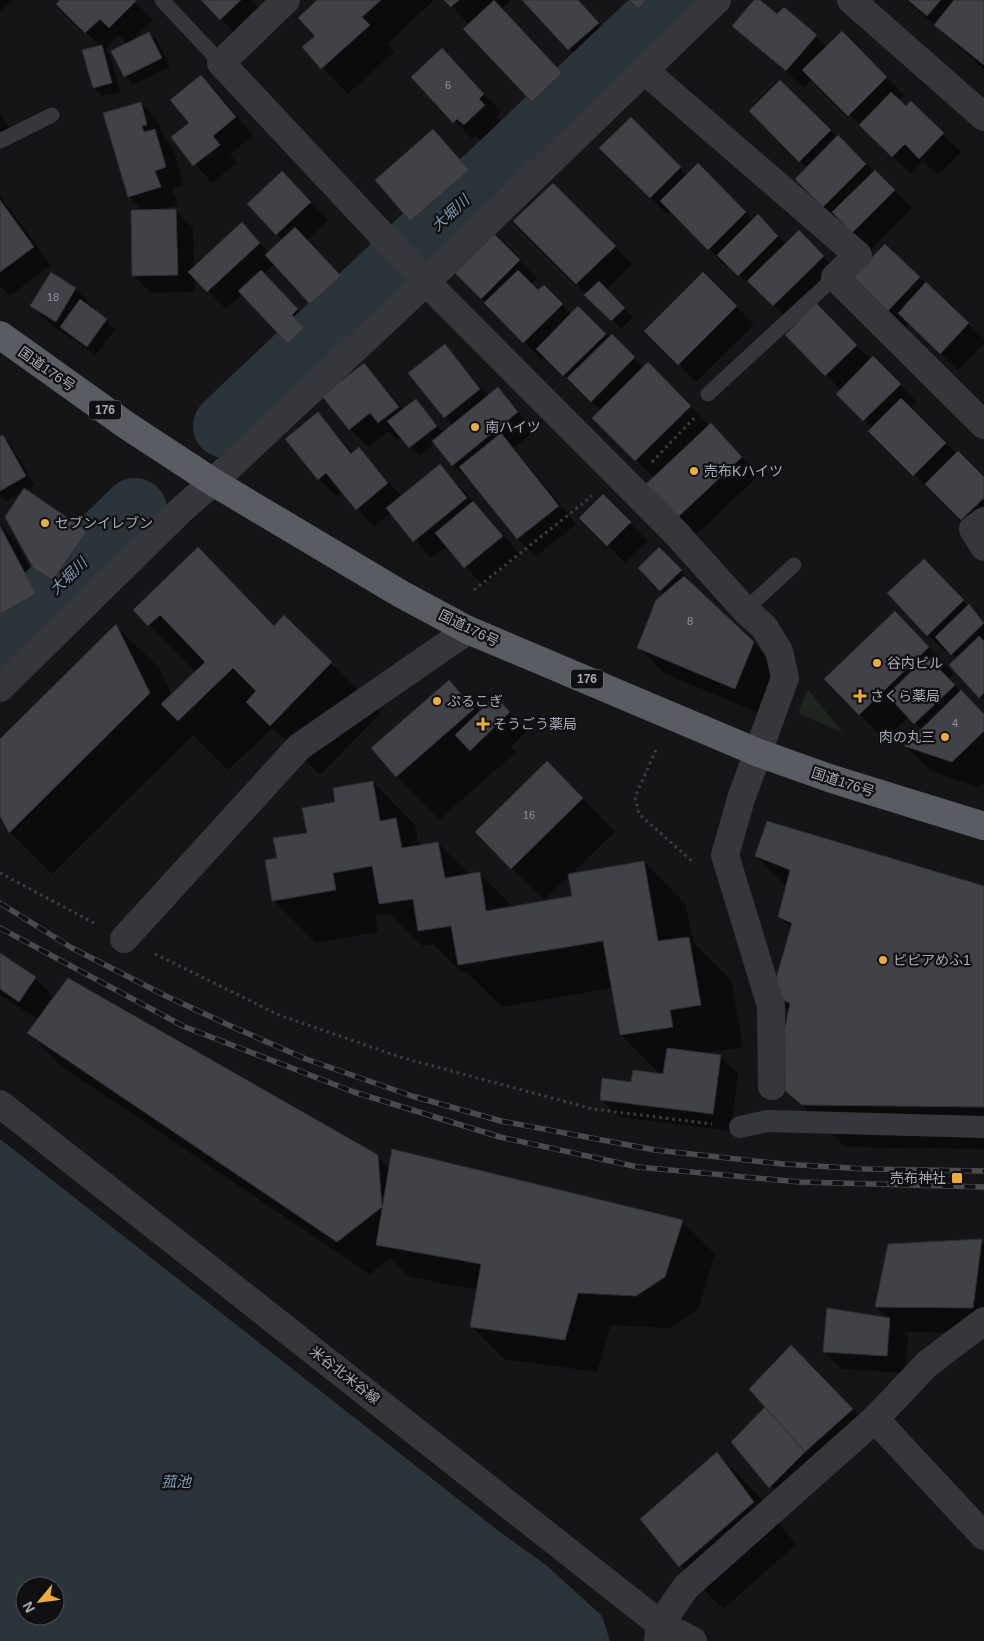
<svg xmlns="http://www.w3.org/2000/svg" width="984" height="1641" viewBox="0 0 984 1641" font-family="Arial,'Noto Sans JP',sans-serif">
<rect width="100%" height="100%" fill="#151517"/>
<path fill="#1d251e" d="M808,689L843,733L798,713Z"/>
<path fill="#2c343b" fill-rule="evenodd" d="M0,1139L496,1529L546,1565L602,1616L610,1641H0ZM25,1586H55V1616H25Z"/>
<g fill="#0007">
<path d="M0,0H14L0,11Z"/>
<path d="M62,0H133L153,20L131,41L149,33L158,42L170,67L133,85L125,76L127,44L119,35L105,49L110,55L120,92L103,96L94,88L100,46L58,4Z"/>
<path d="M202,0H251L263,13L239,37Z"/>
<path d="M318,0H434L387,44L394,52L348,94L304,48L317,36Z"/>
<path d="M446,0H511L502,9L579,91L550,119L533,101L470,25Z"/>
<path d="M524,0H578L615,41L587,67Z"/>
<path d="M628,0H679L657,26Z"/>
<path d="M756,0L777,16L816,36L827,47L842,32L904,95L899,101L906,108L911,103L961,152L938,175L923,161L911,174L812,78L804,88L734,26Z"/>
<path d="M906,0H984V69L962,50Z"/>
<path d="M459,68L501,112L496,117L502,123L482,142L476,136L472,139L413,77Z"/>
<path d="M201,76L219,94L253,136L230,154L237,163L212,183L173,138L190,123Z"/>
<path d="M780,82L912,208L871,250L843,222L841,224L796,179L807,168L751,111Z"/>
<path d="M141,103L158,121L164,139L173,148L183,185L172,188L178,205L163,209L175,210L193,228L194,268L242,224L269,253L283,240L277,234L282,173L328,220L307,240L358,294L329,321L274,264L263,274L315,328L309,333L321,346L307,361L242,294L226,309L195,277V292L151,293L133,275L143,211L129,196Z"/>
<path d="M0,113L14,134L0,144Z"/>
<path d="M631,118L688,176L698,165L753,220L758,216L786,244L799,232L841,274L791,323L759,291L757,293L729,265L727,267L672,211L668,215L601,148Z"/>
<path d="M433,131L486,188L429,238L376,180Z"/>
<path d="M553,184L632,264L606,290L633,317L621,329L515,221Z"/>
<path d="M0,196L51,265L10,296L0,286Z"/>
<path d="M494,235L537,278L531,284L538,292L544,287L572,315L578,308L609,338L612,335L644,368L648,364L708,424L704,428L706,430L728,443L759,475L696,535L648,485L654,478L594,418L601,411L546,357L542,360L456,273Z"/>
<path d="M885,246L984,339V343L958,370L910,324L905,329L854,278Z"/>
<path d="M703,273L754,325L696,382L646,331Z"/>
<path d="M51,274L76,289L93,307L92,310L115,329L96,355L49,323L31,306Z"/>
<path d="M816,305L871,360L873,358L917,402L910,409L984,479V533L980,537L870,431L873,428L838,394L841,390L786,335Z"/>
<path d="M445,346L489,397L498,389L535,431L514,448L576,524L536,556L518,539L473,481L471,483L453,465L435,443L419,456L401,436L397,440L388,431L368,447L350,429L364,365L404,410L416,401L444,433L453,425L445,417Z"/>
<path d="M318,414L353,453L359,448L402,497L440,466L491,520L520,555L483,585L447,546L431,558L391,513L374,527L343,492L337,497L319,479L287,439Z"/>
<path d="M2,436L11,445L34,485L26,490L86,532L104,550L71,597L52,585L34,567L24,491L6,501L0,496V438Z"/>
<path d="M603,496L648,541L625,563L581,518Z"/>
<path d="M0,525L15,540L53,612L0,641Z"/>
<path d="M659,549L689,579L688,581L780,669L761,714L664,673L638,647L665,594L640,568Z"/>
<path d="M924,560L984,622V700L950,665L957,659L948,650L946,652L928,635Z"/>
<path d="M135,610L274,627L284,617L381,713L320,775L273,728L228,770L193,735L52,874L10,832L0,813V741L116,626L159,668L172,695L196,672Z"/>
<path d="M921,639L954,674L948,679L984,715V782L978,787L931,771L905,746L922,729L909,716L885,740L859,714Z"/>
<path d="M449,682L480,712L495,698L527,731L511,747L516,752L440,819L397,777L373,748Z"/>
<path d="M373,782L415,825L418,841L423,846L438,843L470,875L479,873L513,907L574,897L570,875L544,900L512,868L579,795L615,832L570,875L644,862L686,905L693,942L731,980L743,1047L707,1053L720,1056L738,1074L731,1131L619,1117L601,1099L632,1083L661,1075L621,1035L613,988L502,1007L467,972L462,973L433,944L423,946L389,913L375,915L378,932L316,943L273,900L278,859L308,834L337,803Z"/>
<path d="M756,856L984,887V1149L846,1147L784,1088L789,1012L773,996L792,929L780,917L787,887Z"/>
<path d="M0,955L35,978L53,996L42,1011L44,1013L377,1156L390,1169L682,1221L715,1254L698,1310L670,1328L611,1325L597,1372L504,1359L471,1326L478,1290L410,1277L391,1258L370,1274L61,1066L29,1033L39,1020L0,995Z"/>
<path d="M981,1241L984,1244V1333L903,1332L908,1337L904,1373L842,1369L824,1352L889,1319L876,1306Z"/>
<path d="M809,1364L870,1427L788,1505L733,1442Z"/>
<path d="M717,1454L759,1496L796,1545L723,1609L680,1566L642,1519Z"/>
</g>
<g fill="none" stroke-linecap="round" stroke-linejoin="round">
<g stroke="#2c343b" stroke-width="64">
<path d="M225,426L675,0"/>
<path d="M0,642L135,510"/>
</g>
</g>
<g fill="#414247" stroke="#2f2f33">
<path d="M60,0H135L136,1L109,28L100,19L85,33L56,4Z"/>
<path d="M201,0H241L220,20Z"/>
<path d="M317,0H381L362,17L370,25L321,69L302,47L315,36L298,18Z"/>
<path d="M444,0H459L451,7Z"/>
<path d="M494,0L562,73L532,102L463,29Z"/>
<path d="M522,0H578L599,23L568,50Z"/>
<path d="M629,0H646L638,9Z"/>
<path d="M754,0H760L777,14L784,7L817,35L786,71L732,26Z"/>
<path d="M908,0H941L927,16Z"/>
<path d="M954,0H984V65L934,25Z"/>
<path d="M842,31L887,77L848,116L802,70Z"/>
<path d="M149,32L162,58L124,77L111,51Z"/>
<path d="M102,45L112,83L93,88L82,50Z"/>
<path d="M442,48L484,94L479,99L485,105L464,125L457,119L453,123L411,77Z"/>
<path d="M201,75L236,117L213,136L220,145L193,166L171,137L189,123L170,100Z"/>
<path d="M780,80L831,130L799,162L749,111Z"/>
<path d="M891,92L906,106L911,101L944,133L919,159L905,144L892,157L859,125Z"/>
<path d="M141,102L147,125L142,126L144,132L155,129L166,167L155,171L161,187L128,197L103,113Z"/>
<path d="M631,117L681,167L650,198L599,148Z"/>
<path d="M433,129L469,170L410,221L375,180Z"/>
<path d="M838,135L866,164L823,207L795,179Z"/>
<path d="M698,163L746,212L708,250L660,201Z"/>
<path d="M875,170L895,190L852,233L832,212Z"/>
<path d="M282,171L311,202L276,235L247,204Z"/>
<path d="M553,183L616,246L576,284L513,221Z"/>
<path d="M0,200L34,247L0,272Z"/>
<path d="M176,209L178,275L132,276L131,210Z"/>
<path d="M758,214L778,236L738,276L717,255Z"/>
<path d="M242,222L260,243L207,292L188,272Z"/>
<path d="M295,227L341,276L310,304L265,255Z"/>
<path d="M799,230L824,256L773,306L747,281Z"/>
<path d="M494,234L520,260L481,299L455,273Z"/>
<path d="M885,244L920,277L887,312L852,278Z"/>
<path d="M261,270L298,309L292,315L304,328L288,344L238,291Z"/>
<path d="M518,270L538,290L544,285L563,304L523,343L484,303Z"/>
<path d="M51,272L76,288L56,322L30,306Z"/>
<path d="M703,272L737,306L678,365L644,331Z"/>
<path d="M599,281L625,308L611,321L584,295Z"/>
<path d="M926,282L969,323L940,354L898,313Z"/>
<path d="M80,299L107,319L87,347L60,327Z"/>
<path d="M816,303L857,345L825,376L785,335Z"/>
<path d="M578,306L606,334L563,376L536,349Z"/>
<path d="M612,334L635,357L591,402L567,378Z"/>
<path d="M445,344L480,389L444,418L408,373Z"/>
<path d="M873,356L901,384L863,421L836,394Z"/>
<path d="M648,362L691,406L635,461L592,418Z"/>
<path d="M364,363L399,407L378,423L370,413L349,430L322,396Z"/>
<path d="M498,387L518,412L452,466L432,441Z"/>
<path d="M901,398L946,443L913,476L868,431Z"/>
<path d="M416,399L437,426L409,448L387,421Z"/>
<path d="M318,412L351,454L359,447L388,483L356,510L326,473L318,480L285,439Z"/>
<path d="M711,423L742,457L677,518L646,484Z"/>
<path d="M501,433L559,506L517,539L459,467Z"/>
<path d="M3,435L26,476L0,491V436Z"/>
<path d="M958,451L984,477V498L961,520L925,484Z"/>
<path d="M440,464L467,498L413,542L386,508Z"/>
<path d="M24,488L87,531L53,580L33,568L5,517Z"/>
<path d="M603,494L631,522L607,546L579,518Z"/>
<path d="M473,501L503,536L464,568L435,533Z"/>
<path d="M0,526L36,594L0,614Z"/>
<path d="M198,547L274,626L284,615L332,662L270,726L246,702L256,691L233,668L178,721L161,704L205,662L160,615L148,626L133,610Z"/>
<path d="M659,547L682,570L660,591L638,568Z"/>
<path d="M924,559L964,600L927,636L887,593Z"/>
<path d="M684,576L754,642L735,689L637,648L656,600Z"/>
<path d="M969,604L984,623L951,655L935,637Z"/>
<path d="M895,611L929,647L859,715L824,679Z"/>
<path d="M116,624L150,693L9,833L0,816V739Z"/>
<path d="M979,636L984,641V693L979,698L949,665Z"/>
<path d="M927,656L955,685L914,724L887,695Z"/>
<path d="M449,680L474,709L396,777L371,748Z"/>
<path d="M961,690L984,714V731L952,762L904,746Z"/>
<path d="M495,696L510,712L470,751L455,735Z"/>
<path d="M547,761L583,798L511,869L475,832Z"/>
<path d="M373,781L380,821L396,818L402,848L438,842L445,878L480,872L486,911L572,896L568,874L644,861L658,941L689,937L701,1005L670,1010L673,1027L620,1035L603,941L458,965L451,926L418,931L413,899L379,904L372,866L333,873L336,890L272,901L265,860L277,858L273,838L307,833L302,808L335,802L333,788Z"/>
<path d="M767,821L984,886V1107L802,1105L783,1089L776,1073L790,1003L771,996L792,923L778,917L790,870L755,856Z"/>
<path d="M0,953L36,977L19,1002L0,989Z"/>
<path d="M68,978L378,1155L382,1207L337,1242L27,1033Z"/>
<path d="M667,1048L721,1055L713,1114L600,1100L602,1078L631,1082L633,1070L663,1074Z"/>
<path d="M392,1149L683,1220L665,1277L636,1296L578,1293L565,1340L470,1327L481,1264L376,1245Z"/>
<path d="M982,1239L973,1308L875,1307L888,1244Z"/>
<path d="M827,1308L890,1318L887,1356L823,1352Z"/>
<path d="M791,1345L853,1409L805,1452L749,1389Z"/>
<path d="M765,1407L805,1452L769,1488L731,1442Z"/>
<path d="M717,1452L754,1502L679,1567L640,1519Z"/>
</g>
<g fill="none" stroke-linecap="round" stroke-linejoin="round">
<g stroke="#3c3e43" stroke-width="3" stroke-dasharray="2.5 4" stroke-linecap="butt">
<path d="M652,462L696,416"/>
<path d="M474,590L592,496"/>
<path d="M656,750L635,797L639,814L693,862"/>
<path d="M0,873L96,924"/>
<path d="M155,954L279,1015L403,1058L593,1109L712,1124"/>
</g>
<g stroke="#36373c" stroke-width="15">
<path d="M162,0L221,63"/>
<path d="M0,141L52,115"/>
<path d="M708,394L835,277"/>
<path d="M745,610L794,565"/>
</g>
<path stroke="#36373c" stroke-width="22" d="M740,1127L767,1121L984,1127"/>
<g stroke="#36373c" stroke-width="28">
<path d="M286,0L221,63L426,282L676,533L745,610L764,627L779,651L785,678L741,799L725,855L771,1006L772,1086"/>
<path d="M851,0L984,117"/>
<path d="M645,71L858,255L835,277L984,425"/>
<path d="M984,521L973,529L984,547"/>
<path d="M0,688L181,510L213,482"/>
<path d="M124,939L299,747L468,630"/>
<path d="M0,1104L660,1624L693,1641"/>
<path d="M875,1419L984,1536"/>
<path d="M658,1641L660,1624L686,1587L875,1419L927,1364L984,1321"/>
</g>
<path stroke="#36373c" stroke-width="28" d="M213,482L426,282L717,0"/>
<path stroke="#5a5c64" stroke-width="28" d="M0,335L126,425L213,482L401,594L468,630L759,753L832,779L984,826"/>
<g stroke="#494b51" stroke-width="5.5">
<g id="rail">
<path d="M0,903L72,948L166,996L233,1027L306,1059L412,1096L501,1121L655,1150L783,1164L866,1169L984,1171"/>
<path d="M0,928L185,1027L354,1092L500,1137L638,1167L800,1182L984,1187"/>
</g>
</g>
<use href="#rail" stroke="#101012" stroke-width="4" stroke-dasharray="11" stroke-linecap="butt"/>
</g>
<g fill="#edae37" stroke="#101012" stroke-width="2">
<circle cx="475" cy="427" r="5"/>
<circle cx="694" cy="471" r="5"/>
<circle cx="45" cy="523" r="5"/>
<circle cx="877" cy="663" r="5"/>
<path d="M857.5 688.5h5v5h5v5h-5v5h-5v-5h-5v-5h5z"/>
<circle cx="437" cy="701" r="5"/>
<path d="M480.5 716.5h5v5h5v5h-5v5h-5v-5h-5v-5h5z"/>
<circle cx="945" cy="737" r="5"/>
<circle cx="883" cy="960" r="5"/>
<rect x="951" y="1172" width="12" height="12" rx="2.5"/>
</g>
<g text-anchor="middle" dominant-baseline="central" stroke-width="4.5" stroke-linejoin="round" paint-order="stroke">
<g font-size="11" fill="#8e929b">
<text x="448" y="85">6</text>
<text x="53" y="297">18</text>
<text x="690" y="621">8</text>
<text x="955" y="723">4</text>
<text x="529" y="815">16</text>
</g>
<g fill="#101012" stroke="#7a7d86" stroke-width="1">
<rect x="89" y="400.5" width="32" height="19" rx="4"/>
<rect x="571" y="669.5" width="32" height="19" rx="4"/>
</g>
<g font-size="12" font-weight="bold" fill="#a7acb7">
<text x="105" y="410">176</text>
<text x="587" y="679">176</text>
</g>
<g font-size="14" fill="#a7acb7" stroke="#101012">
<text transform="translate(47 369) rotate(35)">国道176号</text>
<text transform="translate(469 628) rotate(26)">国道176号</text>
<text transform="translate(843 782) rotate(18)">国道176号</text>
<text transform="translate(345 1375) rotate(38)">米谷北米谷線</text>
</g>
<g font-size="14" fill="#a7acb7" stroke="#101012" text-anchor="start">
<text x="485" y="427">南ハイツ</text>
<text x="704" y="471">売布Kハイツ</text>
<text x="55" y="523">セブンイレブン</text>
<text x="887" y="663">谷内ビル</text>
<text x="870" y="696">さくら薬局</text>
<text x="447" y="701">ぷるこぎ</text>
<text x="493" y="724">そうごう薬局</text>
<text x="935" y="737" text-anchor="end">肉の丸三</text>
<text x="893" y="960">ピピアめふ1</text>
<text x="946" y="1178" text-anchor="end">売布神社</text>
</g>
<g font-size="15" font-style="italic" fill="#7f9ab1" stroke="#101012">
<text transform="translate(450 213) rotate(-43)">大堀川</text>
<text transform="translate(68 576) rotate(-44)">大堀川</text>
<text x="176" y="1481">菰池</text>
</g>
</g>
<g transform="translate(40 1601) rotate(241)"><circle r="24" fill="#101012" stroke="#4c4e54"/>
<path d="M0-4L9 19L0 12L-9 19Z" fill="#edae37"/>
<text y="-8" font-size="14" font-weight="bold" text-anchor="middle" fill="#a7acb7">N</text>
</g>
</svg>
